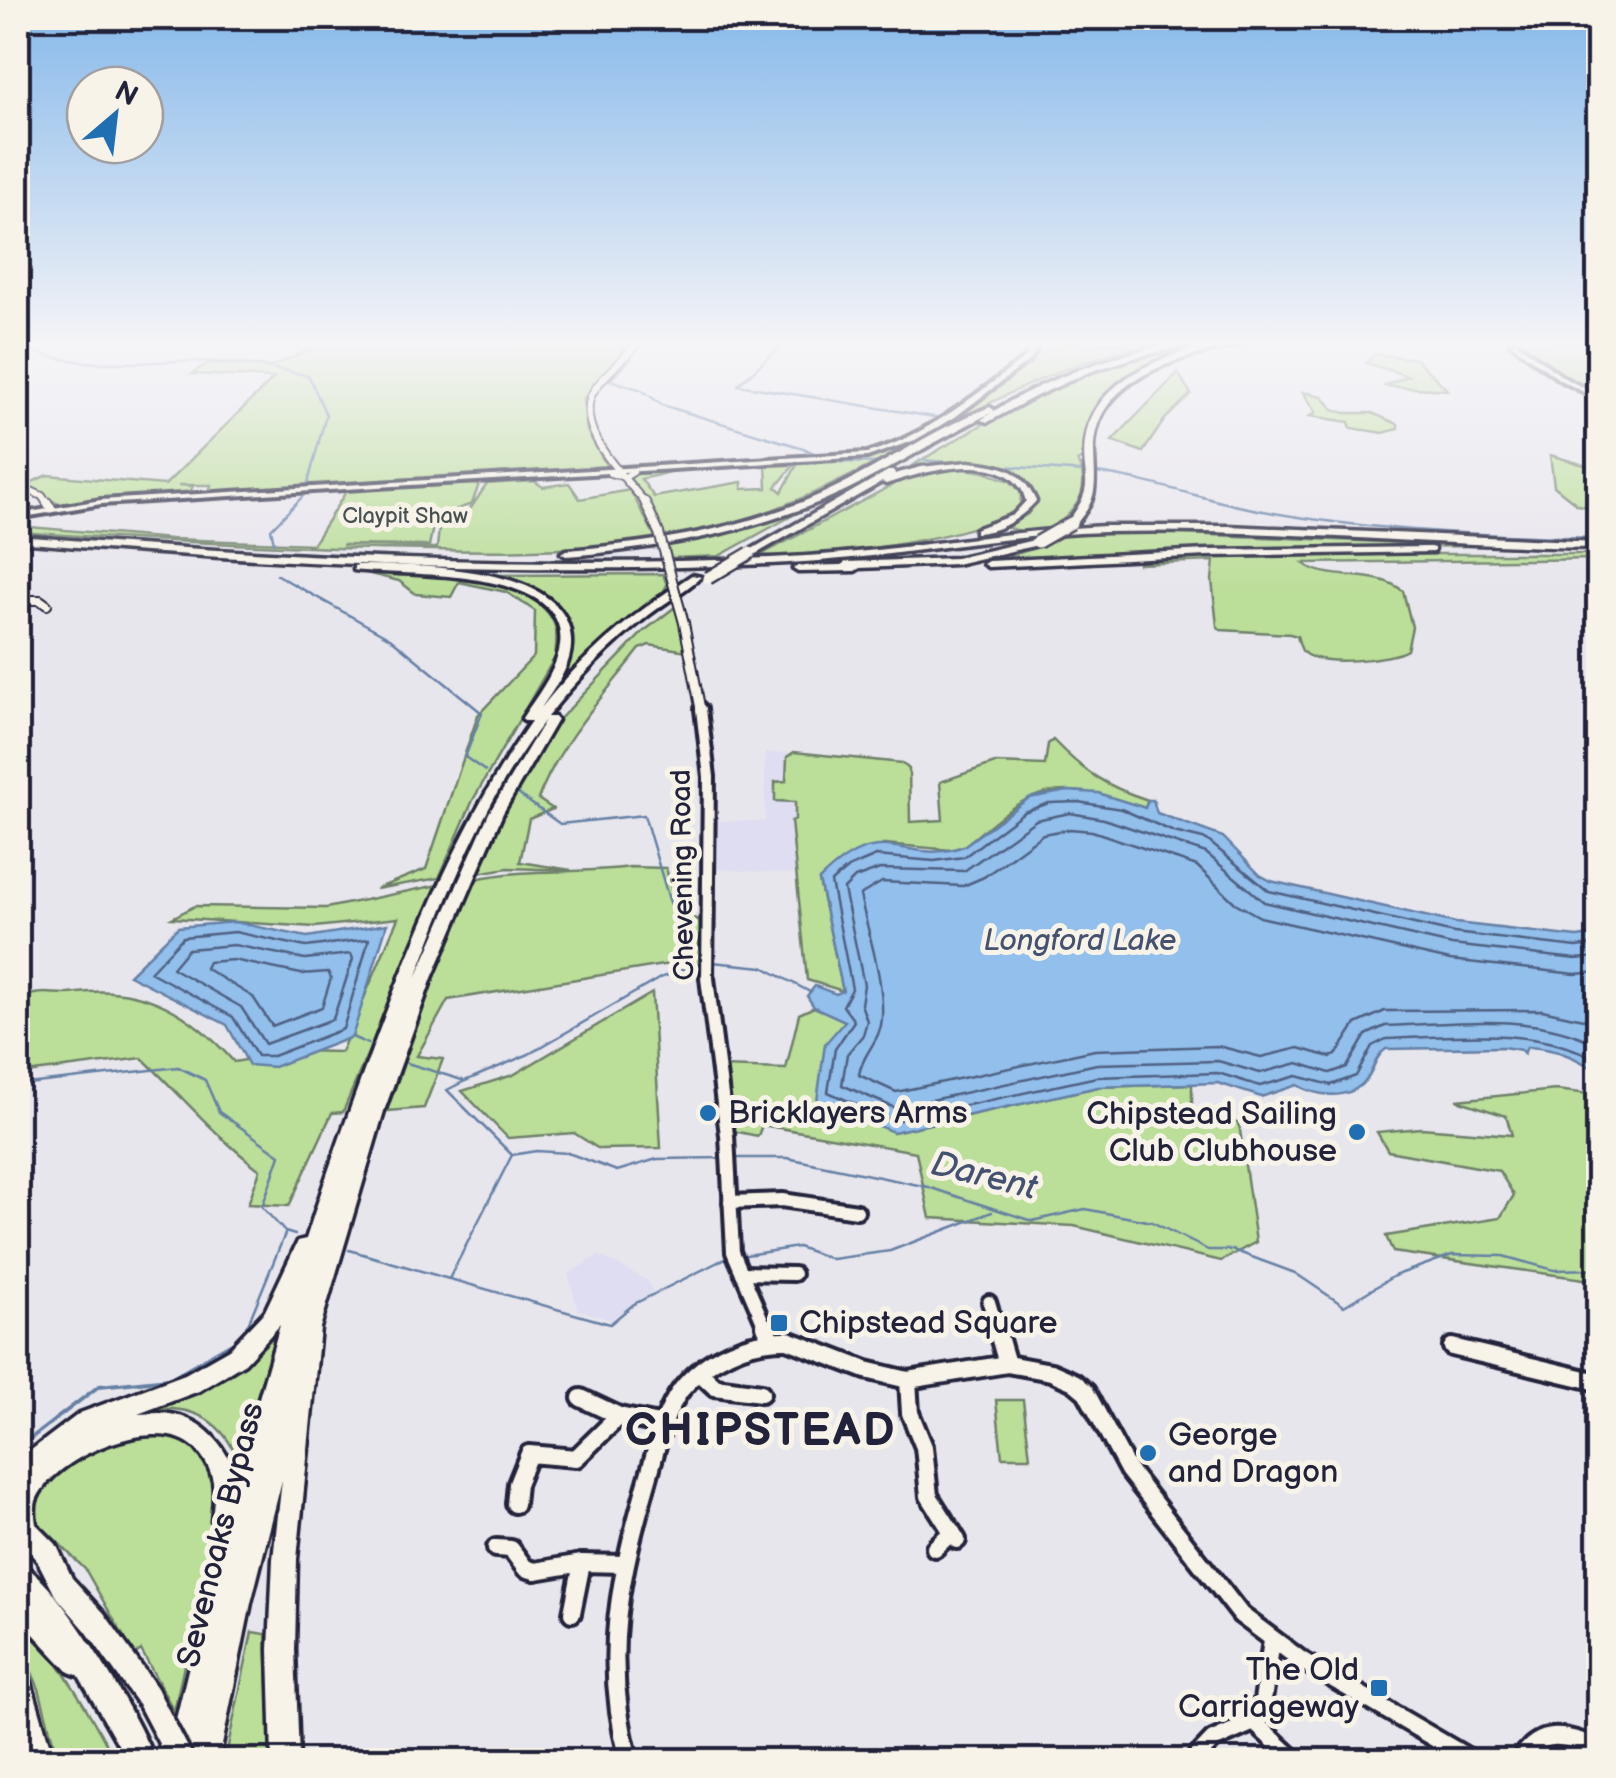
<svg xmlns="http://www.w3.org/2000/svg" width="1616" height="1778" viewBox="0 0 1616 1778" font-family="'Balsamiq Sans',sans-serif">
<rect width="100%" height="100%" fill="#e8e6ed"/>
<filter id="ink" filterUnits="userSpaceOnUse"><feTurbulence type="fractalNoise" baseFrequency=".01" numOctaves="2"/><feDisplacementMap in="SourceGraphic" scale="20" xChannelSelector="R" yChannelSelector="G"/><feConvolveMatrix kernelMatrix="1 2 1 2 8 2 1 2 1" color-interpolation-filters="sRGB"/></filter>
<g filter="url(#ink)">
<g fill="#deddf1">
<path d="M765,753L829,754L902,763L909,769L794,858L796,874L713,869V821H765Z"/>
<path d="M599,1255L648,1281L653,1291L611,1320L578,1310L568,1274Z"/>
</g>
<g fill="#bbde98" stroke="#6e806a" stroke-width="2.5">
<path d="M325,343H635L583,399L587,431L609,470L209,493L211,485H178L193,486L189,495L63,505C48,503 42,488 26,485L47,475L165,485L274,378L192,374L208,363L270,367Z"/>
<path d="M1040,343H1154C977,378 846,513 664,538L656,513L630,478L636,473L679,470L641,479L654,497L742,482V489L767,488L766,465H794L776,487L782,492L798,463C860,460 914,449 966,411C987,396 1004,375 1027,363L1037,354Z"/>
<path d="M1518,343H1598V388L1565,379Z"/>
<path d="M1200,345L1206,348C1142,374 1088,378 1083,458L1077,461C1093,491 1076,507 1055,528L1022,531L1003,527L1028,514L1036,501C1029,456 943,461 910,467C1002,412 1092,358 1200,345Z"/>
<path d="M1374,354L1416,359L1448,390L1384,386L1408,376L1366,363Z"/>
<path d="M1178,373L1191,394L1165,419L1143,452L1112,441Z"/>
<path d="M1303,392L1322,396L1333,409L1345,413H1372L1398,424V429L1383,433L1351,428L1349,422L1310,416L1316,412Z"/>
<path d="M1550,455L1598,469V509L1578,505L1554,486Z"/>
<path d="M953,467L984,472L1010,481L1021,492L1020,506C990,537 806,561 761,555L915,473Z"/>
<path d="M534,481L543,487L569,483L580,499L630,490L657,540C563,554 469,551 375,549C256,546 137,540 18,532V526L171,539L313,544L347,490L479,484L472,504L435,517L429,546L342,545L437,548L440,519L471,508L487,484Z"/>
<path d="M793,512L797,513L719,556L671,558L667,545L751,527Z"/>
<path d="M1132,532L1481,546L1312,548L1317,554H1598V559L1303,563C1327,583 1376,568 1403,591L1412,627L1407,650C1392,660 1317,667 1303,652C1300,648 1299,642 1297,636L1290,634L1221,630L1217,626L1212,580L1214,561L1139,564L1138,561L1214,556L1213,549L1023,559L1010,556L1048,544L1065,534Z"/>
<path d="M362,572C409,574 537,571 555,626C558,636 556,647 555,657L473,800L439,878L376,889L426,869L478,715L534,656L535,611L506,592L459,582L451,597L416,594L399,581Z"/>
<path d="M663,574L667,585L662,594L562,677C592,615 551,590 496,575Z"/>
<path d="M675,607L687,651L649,645L640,649C602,698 561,740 538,799L553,809L529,819L520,862L571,870L508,868L478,873L513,797L555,724L643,632Z"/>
<path d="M1053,740C1085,773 1105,786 1148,800L1145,808C1109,797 1066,781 1028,799C1006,809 984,831 964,846L951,850L885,844L819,881L843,991L807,980L791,821L795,820V802L775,801V782L786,781L787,757L794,752L902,763L909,769L910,822L943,820L940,782L995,763L1045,765L1048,744Z"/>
<path d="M630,867L666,868L678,913L702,921L701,963L663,965L448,1000L417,1056L443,1059L424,1108L387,1111L444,951L475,879C526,868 578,874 630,867Z"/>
<path d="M438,885L343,1112L332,1113L289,1206L248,1204L260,1170C216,1137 182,1096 142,1058L18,1074V1000C43,987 53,997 78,993C144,984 192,1014 234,1062L296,1051L341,1052L398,918L315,927L172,918L195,906L326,908Z"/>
<path d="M652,993L661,1148L599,1149L574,1133L508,1138L462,1091L513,1075Z"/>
<path d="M814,1007L846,1020L893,1132L1098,1087L1192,1084V1117L1239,1123L1256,1242L1221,1261L1074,1226L930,1218L916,1152L762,1125L758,1136L733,1131L721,1067L786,1069L799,1014Z"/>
<path d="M1556,1090L1598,1095V1281L1393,1252L1386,1236L1500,1218L1514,1195L1499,1171L1388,1151L1377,1132L1421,1128L1512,1135L1506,1116L1457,1100Z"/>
<path d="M274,1336L278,1338L241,1468C228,1428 202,1407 160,1409L161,1404C205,1388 242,1372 274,1336Z"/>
<path d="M996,1400H1023L1030,1457H1002Z"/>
<path d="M150,1431L186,1438L206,1455L216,1484L215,1526L174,1711L141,1650L134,1655L85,1569L37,1522L35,1499L51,1476L97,1445Z"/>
<path d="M18,1621C60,1657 89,1712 115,1760H58L39,1689L18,1640Z"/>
<path d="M252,1632L266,1634L271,1760H225Z"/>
</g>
<g fill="#92bfec" stroke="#6580a5" stroke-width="2.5">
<path d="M1068,791L1098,793L1145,808L1148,800H1153L1157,813L1223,837L1260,875L1271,881L1456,923L1577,937L1598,934V1072C1576,1057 1555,1048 1527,1047L1524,1054L1521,1050L1503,1047L1386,1049C1374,1057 1374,1072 1364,1082C1347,1101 1316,1096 1297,1085L1261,1097L1218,1083L1098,1087L893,1132L817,1101L825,1044L845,1021L814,1007L807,996L815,986L836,994L843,991L819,880C885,814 902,868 964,846L1029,798Z"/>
<path d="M235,922L307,937L387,924L352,1037L274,1067L249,1065L227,1025L129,975L178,927Z"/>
</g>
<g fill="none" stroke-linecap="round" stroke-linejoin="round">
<g stroke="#4f6182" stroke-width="2.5">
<path d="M235,932L306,947L369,939L343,1029L273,1056H257L233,1017L150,972L183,937Z"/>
<path d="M1598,944L1577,947L1454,933L1269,891L1207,840L1174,832L1121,809L1078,802L1049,803L1024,812L964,857L934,861L876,856L848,868L831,882L852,989L843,1006L854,1021L835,1049L828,1092L894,1121L1097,1077L1218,1073L1260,1086L1297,1076L1331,1085L1356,1076L1372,1046L1386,1039C1458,1037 1532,1025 1598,1060"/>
<path d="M234,945L305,959L351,954L353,959L333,1019L265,1044L241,1007L172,968L188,949Z"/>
<path d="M1598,957L1576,959L1452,945L1264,902L1206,853L1104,819L1070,813L1036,820L964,871L880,869L855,878L844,889L864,985L861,1004L867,1021L863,1035L847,1054L842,1085L895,1108L1097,1064L1218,1061L1260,1073L1298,1063L1330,1073L1347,1067L1366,1035L1385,1026C1456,1024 1533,1011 1598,1045"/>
<path d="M233,960L301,974L328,972L331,978L322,1007L272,1026L253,997L205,968L208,962Z"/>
<path d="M1598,972L1575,974L1450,960L1260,917L1235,903L1197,866L1092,831L1070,829L1043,834L984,877L963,886L882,882L860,895C868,934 884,978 882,1018C881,1041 862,1053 859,1075L896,1092L1095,1050L1218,1046L1261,1057L1299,1048L1330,1057L1336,1055L1356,1024L1385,1011L1542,1010L1583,1019L1598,1027"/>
</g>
<g stroke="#6580a5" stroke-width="2.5">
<path d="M627,343L620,355L632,358L610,380L642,390L662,405L803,448L833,462L883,463"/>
<path d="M784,343L738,385L940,418"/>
<path d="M18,345C75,372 132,361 194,361C233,361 271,367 309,376L326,415L305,494L271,529L274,543"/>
<path d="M920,460L1085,472"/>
<path d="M1096,473C1145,479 1190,495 1238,506C1356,531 1478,535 1598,538"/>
<path d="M277,575L390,638L482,713L465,757L485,771"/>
<path d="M518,794L560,824L644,815L688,964"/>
<path d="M712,962L763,967L810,992"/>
<path d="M352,1037L368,1044"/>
<path d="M407,1063L465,1081L529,1054L660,978L698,964"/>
<path d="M465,1081L447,1090L511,1154"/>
<path d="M18,1085L178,1067L205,1080L219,1112L280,1155L262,1207L285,1232L295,1235"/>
<path d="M736,1158H787L928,1187L1032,1221L1085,1209L1152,1222L1208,1250H1233L1295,1273L1344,1306L1394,1276L1452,1255L1503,1256L1554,1270L1598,1269"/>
<path d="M349,1250L449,1279L512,1155L536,1151L568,1153L617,1171L657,1159L723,1158"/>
<path d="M740,1256L798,1247L832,1259L890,1251L992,1212"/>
<path d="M450,1279L610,1324L634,1304L728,1257"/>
<path d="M246,1329L285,1234"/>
</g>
<g stroke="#6580a5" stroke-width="4">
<path d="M244,1333L247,1326"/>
<path d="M18,1448L99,1386L169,1379L239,1339"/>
</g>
<g stroke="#22223b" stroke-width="10">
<g id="minor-far4">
<path d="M638,343C627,356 596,382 591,396C577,435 626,478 647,505"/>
<path d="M610,473L625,477L633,472"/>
<path d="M18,485L42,496L48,505"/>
</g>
</g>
<g stroke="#22223b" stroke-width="12">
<g id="minor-far3">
<path d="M47,502L51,508"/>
<path d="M645,502L659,533"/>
<path d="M18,600H40L47,605"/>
<path d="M684,623L701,712"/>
</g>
</g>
<g stroke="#22223b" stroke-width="18">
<path id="minor-far2" d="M701,709L709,777L707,981"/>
</g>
<g stroke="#22223b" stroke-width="20">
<g id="minor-far1">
<path d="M707,978L727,1135L733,1252L766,1329"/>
<path d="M730,1202L782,1200L857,1211"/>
<path d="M742,1273L794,1274"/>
<path d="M989,1302L997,1329"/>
</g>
</g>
<g stroke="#22223b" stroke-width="24">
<g id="minor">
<path d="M765,1326L771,1340"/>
<path d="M996,1326L1007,1364"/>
<path d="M1452,1347L1598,1382"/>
<path d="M699,1372L715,1387L761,1393"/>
<path d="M908,1380L910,1413L924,1447L929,1496L957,1540"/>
<path d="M581,1398L619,1416"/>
<path d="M515,1504L517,1484L529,1454L576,1458L619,1416L664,1425"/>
<path d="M496,1548L511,1549L525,1568L535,1571L582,1563L623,1564"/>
<path d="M935,1548L952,1532"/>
<path d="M572,1613L582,1563"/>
<path d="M1254,1722L1295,1760"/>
<path d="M629,1760C601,1657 620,1575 649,1475C657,1447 663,1414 681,1390C706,1358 748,1339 788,1340L866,1370L908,1380L1007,1364L1051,1372L1074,1382L1086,1392L1128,1470L1241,1615L1301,1660L1472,1760"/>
<path d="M1194,1760L1213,1740L1254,1722L1263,1700L1272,1641"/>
<path d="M1520,1760C1541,1727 1566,1735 1598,1748"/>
</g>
</g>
<g stroke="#22223b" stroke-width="8">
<g id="major">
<path d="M1032,343H1038L1031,359L955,417L915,440L867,457L101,504L18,518V514L101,500L867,453C929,435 975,395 1026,357Z"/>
<path d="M1510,343H1517L1564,378L1598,395V399L1560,380Z"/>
<path d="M18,1592L25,1595L85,1656L88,1664L85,1672L77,1675L69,1672L18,1617Z"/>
</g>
</g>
<g stroke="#22223b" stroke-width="7">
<g id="highway">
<path d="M1180,343H1199L1140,356L1089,372L1038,395L988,422L981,420C1033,382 1116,353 1180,343Z"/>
<path d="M1245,343C1231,348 1214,350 1199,354C1149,367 1092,393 1094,453C1095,487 1099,498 1075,525H1067L1066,523C1101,482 1078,478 1086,435C1098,372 1188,343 1245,343Z"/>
<path d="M990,407L994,410L993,412C935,440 881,476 822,501C740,535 654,549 566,556L561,553L566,550C653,543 739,530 819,495C878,469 931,430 990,407Z"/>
<path d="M968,462C1001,465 1021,468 1036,501C1020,519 1000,532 975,533V529L1013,515L1026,501C1024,496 1023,490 1019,486C993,451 919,473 886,484L882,482L754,555L745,553L888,471H894L895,474L921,467Z"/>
<path d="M1105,526H1228L1598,542V548C1434,546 1270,528 1105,532C999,535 895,558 789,563C532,576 273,564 18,542V536C274,556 532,570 789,557C895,552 999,531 1105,526Z"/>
<path d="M1038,539L1042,540V544L956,564L860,568L855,571L798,572L793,569L798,566L841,565L846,562L956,558Z"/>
<path d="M1430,547L1434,548V552L1207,556L988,567L983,564L988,561L1207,550Z"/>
<path d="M358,565C413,566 576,562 571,646C570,669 553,690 541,708C583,655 635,612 692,575L701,577C685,591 666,602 649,615C611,645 577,679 547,717H555L557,720L503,813L432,978L384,1111L320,1328L297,1559L295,1650L299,1760H272L269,1650L273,1559L282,1480L251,1603L219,1760H168L167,1756L217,1551C200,1521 232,1488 196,1449C160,1411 52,1457 36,1501C34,1508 35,1518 36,1524L56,1544L72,1578L104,1613L157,1688L161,1697L157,1706L148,1710L139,1706L86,1631L55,1595L38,1562L18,1539V1489L20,1485H18V1460L80,1413L185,1374L229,1349L265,1311L298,1241L306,1239C330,1163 357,1089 385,1015C425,912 468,812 531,721H524L522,718C536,697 553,676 559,651C578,564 402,577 354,570V566ZM545,720L489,813L416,978C450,889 486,796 545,720ZM280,1325L236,1478C227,1446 204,1419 170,1414C160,1412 148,1414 138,1414L199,1391L245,1363Z"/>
<path d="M18,1562C57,1578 140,1719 154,1760H127L63,1648L18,1591Z"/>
<path d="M18,1669L27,1673L31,1682L54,1760H27L18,1725Z"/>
</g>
</g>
<use href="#minor-far4" stroke="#f7f3e8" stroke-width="6"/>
<use href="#minor-far3" stroke="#f7f3e8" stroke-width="8"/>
<use href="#minor-far2" stroke="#f7f3e8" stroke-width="10"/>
<use href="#minor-far1" stroke="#f7f3e8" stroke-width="12"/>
<use href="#minor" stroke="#f7f3e8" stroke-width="16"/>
<use href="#major" fill="#f7f3e8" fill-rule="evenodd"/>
<use href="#highway" fill="#f7f3e8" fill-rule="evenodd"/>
<g stroke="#22223b" stroke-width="12" stroke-linecap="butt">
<path id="minor-bridge" d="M659,533L684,623"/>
</g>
<g stroke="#22223b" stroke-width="16" stroke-linecap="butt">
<g id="highway-bridge-far1">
<path d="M1038,542L1071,523"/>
<path d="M708,578L750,553"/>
</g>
</g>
<g stroke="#22223b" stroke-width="31" stroke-linecap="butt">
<path id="highway-bridge" d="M148,1697L181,1760"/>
</g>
<use href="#minor-bridge" stroke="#f7f3e8" stroke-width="8"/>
<use href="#highway-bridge-far1" stroke="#f7f3e8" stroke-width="11"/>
<use href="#highway-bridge" stroke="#f7f3e8" stroke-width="24"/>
</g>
</g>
<linearGradient id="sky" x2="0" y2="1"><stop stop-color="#85b8ea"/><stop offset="0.58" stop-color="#f5f4f7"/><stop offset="1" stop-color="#f5f4f7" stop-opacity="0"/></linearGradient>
<rect width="1616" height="592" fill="url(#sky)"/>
<g fill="#1f6fb2" stroke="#f7f3e8" stroke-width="4">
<circle cx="708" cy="1113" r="10"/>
<circle cx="1357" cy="1132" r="10"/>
<rect x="769" y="1313" width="20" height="20" rx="5"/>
<circle cx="1148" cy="1453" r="10"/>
<rect x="1369" y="1678" width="20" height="20" rx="5"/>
</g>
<g text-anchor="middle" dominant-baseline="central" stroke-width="10" stroke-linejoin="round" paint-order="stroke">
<g font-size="22" fill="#485152" stroke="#f7f3e8">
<text x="405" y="516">Claypit Shaw</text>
</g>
<g font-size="28" fill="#22223b" stroke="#f7f3e8">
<text transform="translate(683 875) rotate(-91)">Chevening Road</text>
</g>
<g font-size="30" font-style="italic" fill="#445170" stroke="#f7f3e8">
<text x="1080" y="941">Longford Lake</text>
</g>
<g font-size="32" fill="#22223b" stroke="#f7f3e8" text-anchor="start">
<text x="728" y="1113">Bricklayers Arms</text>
<text x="1337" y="1114" text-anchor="end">Chipstead Sailing<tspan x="1337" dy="37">Club Clubhouse</tspan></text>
<text x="799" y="1323">Chipstead Square</text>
<text x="1168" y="1435">George<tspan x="1168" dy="37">and Dragon</tspan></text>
<text x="1359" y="1670" text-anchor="end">The Old<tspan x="1359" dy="37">Carriageway</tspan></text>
</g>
<g font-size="32" fill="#22223b" stroke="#f7f3e8">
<text transform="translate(221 1535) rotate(-76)">Sevenoaks Bypass</text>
</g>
<g font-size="35" font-style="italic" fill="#445170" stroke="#f7f3e8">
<text transform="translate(984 1176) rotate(14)">Darent</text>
</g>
<g font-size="45" font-weight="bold" letter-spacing="2.5" fill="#22223b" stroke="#f7f3e8">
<text x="761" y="1431">CHIPSTEAD</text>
</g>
</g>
<rect width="1616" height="1778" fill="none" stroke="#f7f3e8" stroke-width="60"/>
<rect x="30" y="30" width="1556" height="1718" fill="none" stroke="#22223b" stroke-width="4" filter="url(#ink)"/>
<g transform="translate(115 115) rotate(28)"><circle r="48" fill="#f7f3e8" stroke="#a29fa3" stroke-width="2.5"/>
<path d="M0-8L18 38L0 25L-18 38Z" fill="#1f6fb2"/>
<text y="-15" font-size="28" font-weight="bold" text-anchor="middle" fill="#22223b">N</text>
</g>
</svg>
